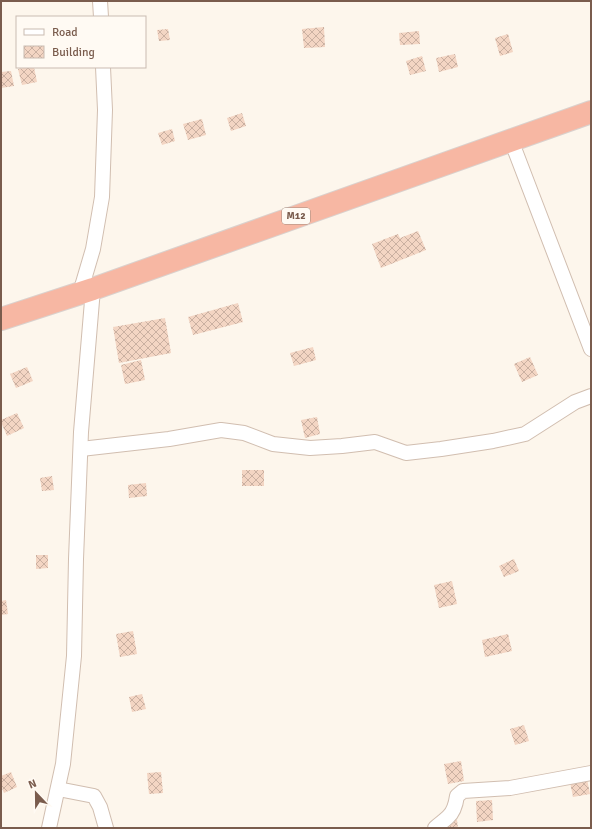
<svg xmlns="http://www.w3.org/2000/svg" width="592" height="829" viewBox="0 0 592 829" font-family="Signika,sans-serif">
<defs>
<pattern id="building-cross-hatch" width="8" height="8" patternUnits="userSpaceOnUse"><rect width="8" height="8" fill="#f3d5c3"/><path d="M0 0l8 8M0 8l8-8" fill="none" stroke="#cab0a1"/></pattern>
</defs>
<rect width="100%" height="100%" fill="#fdf6ec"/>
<g fill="url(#building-cross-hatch)">
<path d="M324,27L325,47L304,48L302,29Z"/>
<path d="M168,29L170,40L159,41L157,30Z"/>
<path d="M419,31L420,44L400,45L399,33Z"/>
<path d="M508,34L513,52L500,56L495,38Z"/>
<path d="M455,54L458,67L439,72L436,58Z"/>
<path d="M422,56L426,71L410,75L406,61Z"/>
<path d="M27,67H34L37,82L22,85L18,69Z"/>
<path d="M11,71L14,86L1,88V72Z"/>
<path d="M242,113L246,126L231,131L227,118Z"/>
<path d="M202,119L206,135L188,140L183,124Z"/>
<path d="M172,129L175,141L162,145L158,133Z"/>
<path d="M418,231L426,250L381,268L372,244L398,234L400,238Z"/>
<path d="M238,303L243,322L193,335L188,317Z"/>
<path d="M165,318L171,353L119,363L113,327Z"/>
<path d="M313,347L316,360L294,366L290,353Z"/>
<path d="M530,357L538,375L522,382L514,364Z"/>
<path d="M141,360L145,380L125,384L121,365Z"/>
<path d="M27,367L33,381L16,388L10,374Z"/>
<path d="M17,413L24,428L7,436L1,422V420Z"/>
<path d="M317,417L320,434L305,438L301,420Z"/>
<rect x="242" y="470" width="22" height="16"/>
<path d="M52,476L54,490L42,491L40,478Z"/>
<path d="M146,483L147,496L129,498L128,485Z"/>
<path d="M36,555H48V568L36,569Z"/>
<path d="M514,559L519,571L504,577L499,566Z"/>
<path d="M452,581L457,604L439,608L434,585Z"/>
<path d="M6,600L8,614L1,615V601Z"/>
<path d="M133,631L137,654L120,657L116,634Z"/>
<path d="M508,634L512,651L485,657L482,640Z"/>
<path d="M142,694L146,709L132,712L129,697Z"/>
<path d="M524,725L529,741L515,745L510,729Z"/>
<path d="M461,761L464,781L448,784L444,764Z"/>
<path d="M11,772L17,787L4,793L1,786V776Z"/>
<path d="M161,772L163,793L149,794L147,773Z"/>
<path d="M587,779L590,794L573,797L570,782Z"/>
<path d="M492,800L493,820L477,822L476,801Z"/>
<path d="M457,820L458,828H444L443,821Z"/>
</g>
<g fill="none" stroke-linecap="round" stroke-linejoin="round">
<g stroke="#d1beb0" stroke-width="16">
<g id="street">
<path d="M100,1L101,17"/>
<path d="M511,140L591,349"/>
<path d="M80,293L93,249L102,197L105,110L103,67"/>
<path d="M81,449L169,439L221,430L244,433L273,444L310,448L342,446L375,442L406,453L441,449L493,441L525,434L575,402L591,396"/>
<path d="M58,789L94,796L100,807L106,828"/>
<path d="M49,828L63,764L74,656L76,559L81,432L93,289"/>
<path d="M435,828C439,824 444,821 448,817C454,812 456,803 457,796L463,791L510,788L591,773"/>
</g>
</g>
<g stroke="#dad1cd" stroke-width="24">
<path id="highway" d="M1,319L93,289L591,112"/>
</g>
<use href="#street" stroke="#fff" stroke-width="14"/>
<use href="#highway" stroke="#f7b7a3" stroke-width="22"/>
</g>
<g text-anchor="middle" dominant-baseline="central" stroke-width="3" stroke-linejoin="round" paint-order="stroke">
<rect fill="#fffaf3" stroke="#a28b7f" stroke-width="1" x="282" y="208" width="28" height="16" rx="3"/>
<g font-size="10" font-weight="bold" fill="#7a5c4d">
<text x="296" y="216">M12</text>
</g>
</g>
<rect width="592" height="829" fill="none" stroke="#7a5c4d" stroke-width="4"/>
<rect x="16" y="16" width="130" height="52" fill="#fffaf3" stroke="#cabbb1"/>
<rect x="24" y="29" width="20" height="6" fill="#ffffff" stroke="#cabbb1"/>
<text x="52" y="36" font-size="12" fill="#7a5c4d">Road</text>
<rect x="24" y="46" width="20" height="12" fill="url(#building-cross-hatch)" stroke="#cabbb1"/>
<text x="52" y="56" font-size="12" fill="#7a5c4d">Building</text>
<g transform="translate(36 793) rotate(338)" stroke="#fffaf3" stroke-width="3" paint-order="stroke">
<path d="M0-3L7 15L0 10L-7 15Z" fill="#7a5c4d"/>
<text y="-6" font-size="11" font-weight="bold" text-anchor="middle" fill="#7a5c4d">N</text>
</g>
</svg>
